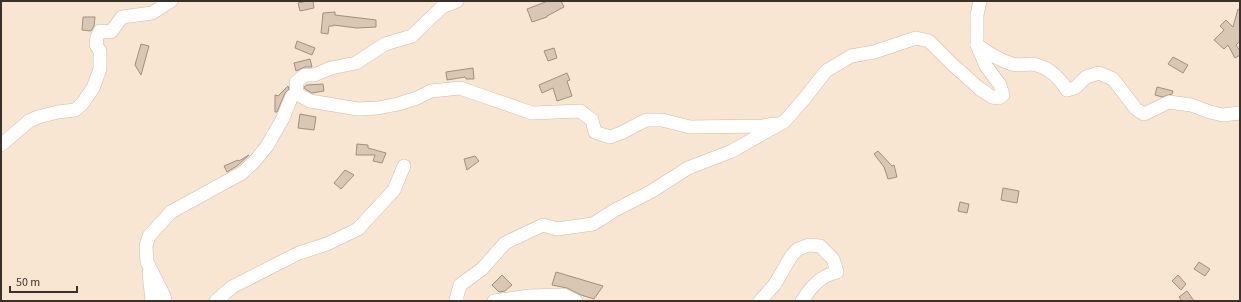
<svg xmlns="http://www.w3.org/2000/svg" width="1241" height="302" viewBox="0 0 1241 302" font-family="'Source Sans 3',sans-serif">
<rect width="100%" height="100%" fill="#f8e5d2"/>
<g fill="#d9c7b4" stroke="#a18f7e">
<path d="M307,1H313L314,8L300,11L298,3Z"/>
<path d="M548,1H561L564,7L547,16V17L532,22L527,9Z"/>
<path d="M1238,9L1240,10V41L1236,45L1240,51V55L1235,58L1228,45L1224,49L1214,40L1224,30L1220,26L1226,20L1233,27Z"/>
<path d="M335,12V15L376,20V27L357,28L333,25V26H329L328,34L321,33L323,13Z"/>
<path d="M83,17H95L94,26L91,31L82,30Z"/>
<path d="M297,41L315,48L312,55L295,48Z"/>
<path d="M141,44L149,46L141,75L135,65Z"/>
<path d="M554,48L557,58L548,61L544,51Z"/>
<path d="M1173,57L1188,65L1183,73L1168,64Z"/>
<path d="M310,59L312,67H305L296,71L294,63Z"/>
<path d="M473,68L474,79H466L465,77L447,80L446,72Z"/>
<path d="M567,73L570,80L567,81L572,96L557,101L553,88L542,93L539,85Z"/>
<path d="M323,84L324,91L312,93L305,89L304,87L307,85Z"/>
<path d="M288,86L289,89L285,93L277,112H275V95L278,96Z"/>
<path d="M1157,87L1173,91L1172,94L1162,97L1155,95Z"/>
<path d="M300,114L316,117L314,130L298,128Z"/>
<path d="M357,144L368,145V148L386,153L382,163L373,161L375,155H356Z"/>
<path d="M878,151L892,166L894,165L897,177L888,179L884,167L874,154Z"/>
<path d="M249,155L237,166L227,172L224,166L238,160L239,161Z"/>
<path d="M475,156L479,161L467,170L464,159Z"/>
<path d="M345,170L354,175L341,189L334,183Z"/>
<path d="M1003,188L1019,191L1017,203L1001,200Z"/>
<path d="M960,202L969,204L967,213L958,211Z"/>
<path d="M1199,262L1210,269L1205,276L1194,269Z"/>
<path d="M556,272L603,286L594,299L581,295L567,288L552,285Z"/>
<path d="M502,275L512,285L505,291L499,292L492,285Z"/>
<path d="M1178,275L1186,284L1181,290L1172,281Z"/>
<path d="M1187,291L1194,301H1182L1179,297Z"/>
</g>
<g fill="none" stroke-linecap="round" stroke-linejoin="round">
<g stroke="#cebca9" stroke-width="14">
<g id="minor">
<path d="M457,1L442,7L412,36L385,44L356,63L331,68L314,75H305L296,82L297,94L310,101L358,109L378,108L398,104L417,98L431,91L460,88L532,113L580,111L592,120L595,132L600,134L610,137L621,133L646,120H662L690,127L763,126L773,124"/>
<path d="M977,45C988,53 999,60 1012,64C1018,66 1025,64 1031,64C1048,66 1059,77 1067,90L1075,88L1086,77L1099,73L1113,79L1136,109L1144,114L1169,102L1191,105L1210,112L1223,115L1240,113"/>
<path d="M1,145L29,121L38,117L58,112L75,110L82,104L93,88L100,69V51L96,45L97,37L100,31L111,32L122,17L152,13L171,1"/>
<path d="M149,273L152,301"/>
<path d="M165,301L164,296L147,262L146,246L149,236L171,212L242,173L254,162L267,146L283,118L289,103L292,96L297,94"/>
<path d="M216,301L232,287L299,253L327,244L358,229L394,190L404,166"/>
<path d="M457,301L456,300L460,285L482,269L505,243L543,225L557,229L593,224L615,210L652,191L688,168L732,151L785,121L805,98L826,71L851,56L874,52L916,38L929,41L952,64L980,89L992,97L999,98L1003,95L1000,85L986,66L977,45V15L980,1"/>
<path d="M494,301L529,296L564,295L576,301"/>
<path d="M760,301L775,284L792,255L798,249L809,245L820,246L833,259L837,272C820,276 811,287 802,301"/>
</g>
</g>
<use href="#minor" stroke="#fff" stroke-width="13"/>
</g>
<rect width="1241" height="302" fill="none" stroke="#39322a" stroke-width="4"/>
<path d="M10 286v6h67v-6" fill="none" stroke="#39322a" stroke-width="2"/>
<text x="16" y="286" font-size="12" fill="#39322a" stroke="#f8e5d2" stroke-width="3" paint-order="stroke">50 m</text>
</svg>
